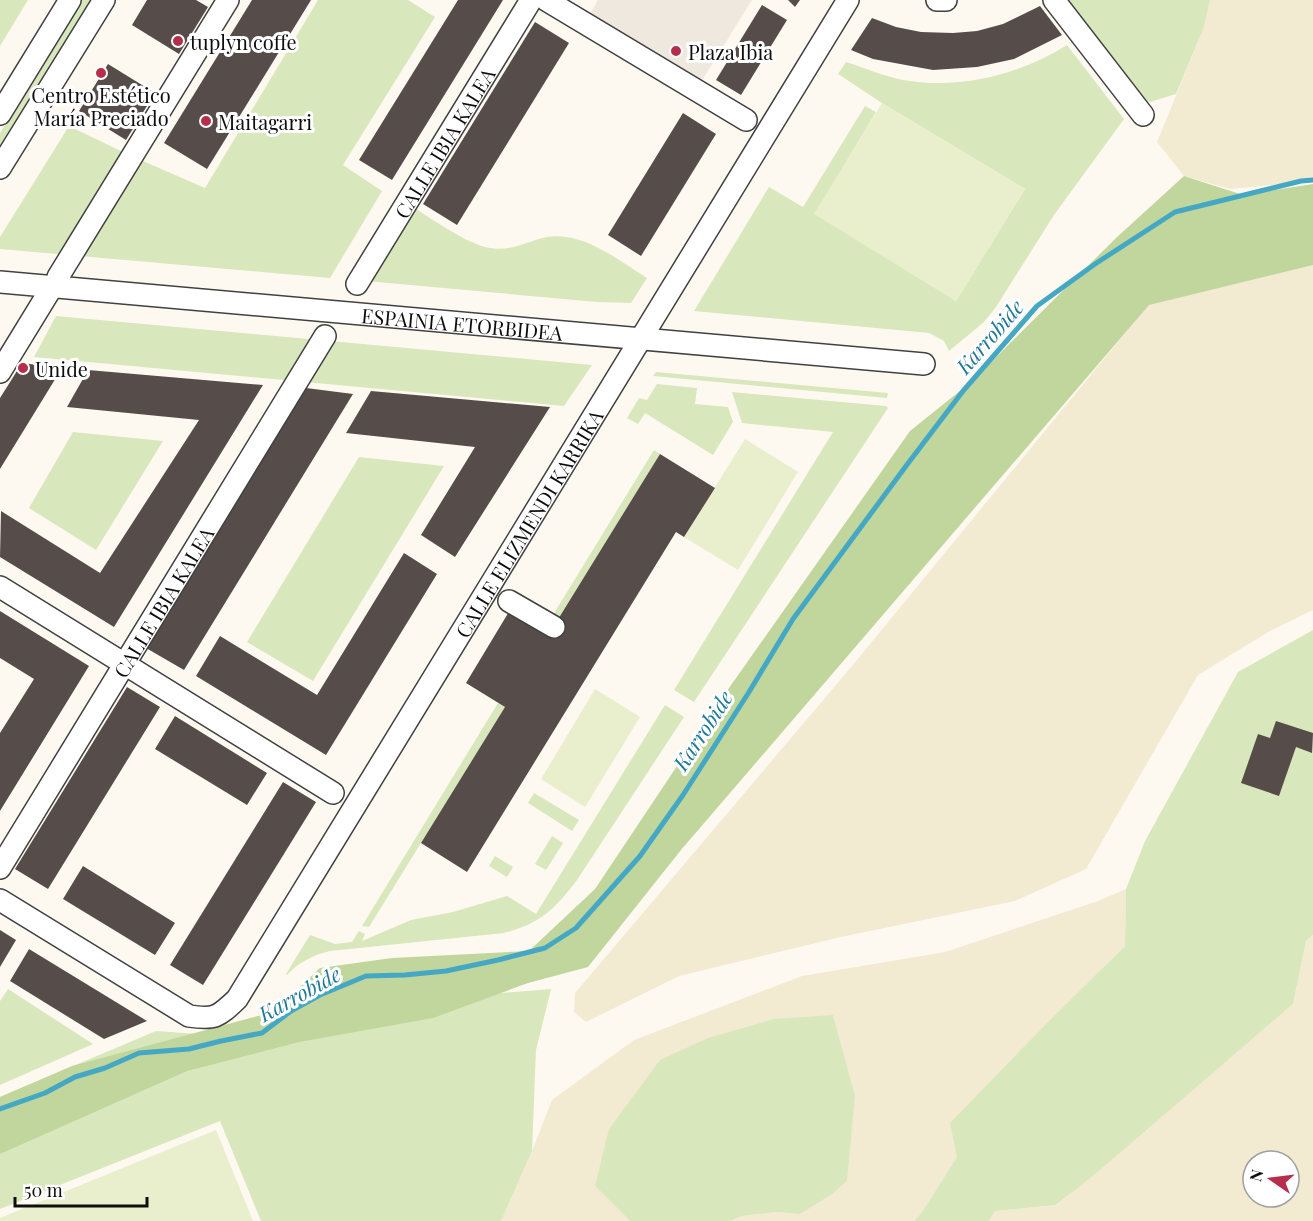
<svg xmlns="http://www.w3.org/2000/svg" width="1313" height="1221" viewBox="0 0 1313 1221" font-family="'Playfair Display',serif">
<rect width="100%" height="100%" fill="#fef9f0"/>
<g fill="#f3ead2" fill-rule="evenodd">
<path d="M1210,0H1313V181L1230,189L1184,176L1157,142L1204,27Z"/>
<path d="M1313,265V610L1270,631L1198,675L1086,869L1015,901L841,937L679,976L586,1022L574,1012L575,993L852,666L1149,304Z"/>
<path d="M1126,889L1125,946L1055,1015L957,1157L922,1212L914,1221H730L742,1216L776,1212L801,1214L855,1095L833,1015L595,1186L630,1221H501L532,1151L552,1100L634,1040L802,976L945,952L1098,901Z"/>
<path d="M1313,935V1221H989L995,1211L1057,1205L1293,1004L1306,941ZM1253,1161H1289V1197H1253Z"/>
</g>
<g fill="#d9e7bc">
<path d="M0,0H28L0,46Z"/>
<path d="M82,0H91L0,149V133Z"/>
<path d="M318,0H408L435,17L343,165L382,191L330,278L0,249V237L69,126L127,154L205,188Z"/>
<path d="M1061,0H1210L1204,27L1176,94L1150,102L1135,97Z"/>
<path d="M1067,45L1124,119L1054,215L996,307L984,322L949,351L944,341L929,333L694,311L769,187L803,207L865,106L876,112L815,214L956,301L1025,189L882,103L838,74L846,62C865,68 883,76 903,80C960,90 1019,75 1067,45Z"/>
<path d="M413,207C432,219 463,241 485,247C510,253 524,242 547,237C583,231 618,260 647,278L631,303L597,302L366,281Z"/>
<path d="M56,316L592,365L564,406L34,357Z"/>
<path d="M656,372L888,393L887,398L653,376Z"/>
<path d="M657,384L697,388L695,404L728,407L733,422L713,455L645,413L638,424L627,418L639,398L647,400Z"/>
<path d="M732,392L886,406L888,408L694,702L674,690L833,432L742,423Z"/>
<path d="M73,432L163,441L96,550L29,508Z"/>
<path d="M654,450L660,454L559,619L553,615Z"/>
<path d="M359,457L444,466L313,681L247,642Z"/>
<path d="M1313,630V935L1306,941L1293,1004L1094,1175L1056,1205L995,1211L989,1221H914L922,1212L957,1157L950,1123L1055,1015L1125,946L1126,889L1145,841L1238,672Z"/>
<path d="M498,703L505,707L369,927L362,926Z"/>
<path d="M665,705L684,717L577,880C554,910 541,923 504,933L330,951C313,955 299,962 287,975L286,974L310,935L335,944L352,942L359,931L365,934L362,941L411,920L453,912L507,896L536,914Z"/>
<path d="M534,793L579,820L572,831L528,803Z"/>
<path d="M552,836L563,843L546,870L535,864Z"/>
<path d="M495,856L513,867L507,877L489,866Z"/>
<path d="M8,989L93,1044L0,1085V1001Z"/>
<path d="M551,989L536,1050L532,1151L501,1221H261L220,1121L0,1209V1097L156,1031L198,1034L368,1004Z"/>
<path d="M833,1015L855,1095L847,1181L832,1194L800,1214L776,1212L742,1216L730,1221H630L595,1186L609,1129L660,1060L708,1038L774,1019Z"/>
</g>
<path fill="#c0d69c" d="M1184,176L1243,195L1313,184V265L1149,305L681,850L588,967L528,983L433,1018L299,1042L187,1071L0,1154V1097L72,1066L273,1012L320,968L392,958L529,951L595,889L729,688L910,431L971,382L1116,238Z"/>
<g fill="#e9eecd">
<path d="M882,103L1025,189L956,301L814,214Z"/>
<path d="M745,439L798,472L738,570L684,537Z"/>
<path d="M595,689L640,717L585,807L541,779Z"/>
<path d="M216,1130L253,1221H0V1218Z"/>
</g>
<path fill="#eee8df" d="M598,0H752L696,90L585,23Z"/>
<g fill="none" stroke-linecap="round" stroke-linejoin="round">
<path stroke="#44a8c4" stroke-width="5" d="M0,1109L45,1093L75,1077L105,1068L139,1053L189,1049L221,1041L262,1033L291,1011L320,995L366,976L405,975L446,971L498,960L545,948L576,928L640,856L683,795L749,692L793,619L906,466L963,391L1037,306L1095,264L1175,212L1301,181L1313,180"/>
</g>
<g fill="#564d4b">
<path d="M147,0H196L208,7L179,54L132,25Z"/>
<path d="M252,0H311L207,169L164,143Z"/>
<path d="M458,0H503L392,180L359,160Z"/>
<path d="M788,0H800L795,7Z"/>
<path d="M762,5L787,20L741,95L716,80Z"/>
<path d="M1040,6L1062,35L1014,59L977,67L933,70L873,59L851,50L872,18L896,27L921,32L953,33L977,31L1003,24Z"/>
<path d="M535,22L569,43L457,225L423,204Z"/>
<path d="M108,64L155,93L126,140L79,111Z"/>
<path d="M683,113L716,134L641,256L608,235Z"/>
<path d="M22,363L62,368L0,469V398Z"/>
<path d="M88,370L263,385L114,627L0,557L1,511L100,573L199,420L67,407Z"/>
<path d="M306,388L353,394L184,670L146,648Z"/>
<path d="M371,391L550,407L455,557L421,535L475,447L346,433Z"/>
<path d="M660,454L715,488L684,537L676,532L467,872L421,843L505,707L466,683L510,610L549,634Z"/>
<path d="M404,553L437,574L326,755L196,676L220,636L317,695Z"/>
<path d="M0,611L89,666L0,811V733L34,679L0,658Z"/>
<path d="M127,687L160,707L48,889L15,869Z"/>
<path d="M175,716L267,773L247,805L155,749Z"/>
<path d="M1276,721L1313,733L1312,753L1296,747L1279,796L1241,783L1258,734L1270,738Z"/>
<path d="M283,782L316,802L203,985L170,965Z"/>
<path d="M83,866L175,923L155,955L63,899Z"/>
<path d="M0,930L16,940L0,967Z"/>
<path d="M29,949L147,1021L104,1039L10,981Z"/>
</g>
<g fill="none" stroke-linecap="round" stroke-linejoin="round">
<g stroke="#414141" stroke-width="24">
<g id="minor">
<path d="M546,0L746,120"/>
<path d="M937,0H946"/>
<path d="M1054,0L1143,115"/>
<path d="M0,114L70,0"/>
<path d="M0,168L104,0"/>
<path d="M58,277L228,0"/>
<path id="s1" d="M0,282L924,364"/>
<path id="s2" d="M357,284L531,0"/>
<path d="M0,372L49,292"/>
<path d="M0,587L333,793"/>
<path d="M509,601L554,627"/>
<path id="s3" d="M0,868L325,336"/>
<path id="s4" d="M0,900L189,1016C215,1020 218,1017 237,999L848,0"/>
</g>
</g>
<use href="#minor" stroke="#fff" stroke-width="21"/>
</g>
<g fill="#b52f4d" stroke="#fff" stroke-width="2">
<circle cx="178" cy="41" r="6"/>
<circle cx="676" cy="51" r="6"/>
<circle cx="101" cy="73" r="6"/>
<circle cx="206" cy="121" r="6"/>
<circle cx="23" cy="368" r="6"/>
</g>
<g text-anchor="middle" dominant-baseline="central" stroke-width="6" stroke-linejoin="round" paint-order="stroke">
<g font-size="20" fill="#0e0e0e" stroke="#fff" text-anchor="start">
<text x="190" y="41">tuplyn coffe</text>
<text x="688" y="51">Plaza Ibia</text>
<text x="101" y="94" text-anchor="middle">Centro Estético<tspan x="101" dy="23">María Preciado</tspan></text>
<text x="218" y="121">Maitagarri</text>
<text x="35" y="368">Unide</text>
</g>
<g font-size="20" fill="#0e0e0e" stroke="#fff">
<text stroke="none"><textPath href="#s2" startOffset="166">CALLE IBIA KALEA</textPath></text>
<text stroke="none"><textPath href="#s1" startOffset="464">ESPAINIA ETORBIDEA</textPath></text>
<text stroke="none"><textPath href="#s4" startOffset="834">CALLE ELIZMENDI KARRIKA</textPath></text>
<text stroke="none"><textPath href="#s3" startOffset="312">CALLE IBIA KALEA</textPath></text>
</g>
<g font-size="21" font-style="italic" fill="#1f7898" stroke="#fff">
<text transform="translate(989 336) rotate(-49)">Karrobide</text>
<text transform="translate(702 730) rotate(-57)">Karrobide</text>
<text transform="translate(299 993) rotate(-29)">Karrobide</text>
</g>
</g>
<g transform="translate(1271 1179) rotate(284)"><circle r="28" fill="#ffffff" stroke="#9f9f9f" stroke-width="1.5"/>
<path d="M0-4.5L10 22L0 15L-10 22Z" fill="#b52f4d"/>
<text y="-9" font-size="16" font-weight="bold" text-anchor="middle" fill="#0e0e0e">N</text>
</g>
<path d="M15 1197v9h132v-9" fill="none" stroke="#0e0e0e" stroke-width="3"/>
<text x="24" y="1197" font-size="18" fill="#0e0e0e" stroke="#ffffff" stroke-width="4.5" paint-order="stroke">50 m</text>
</svg>
